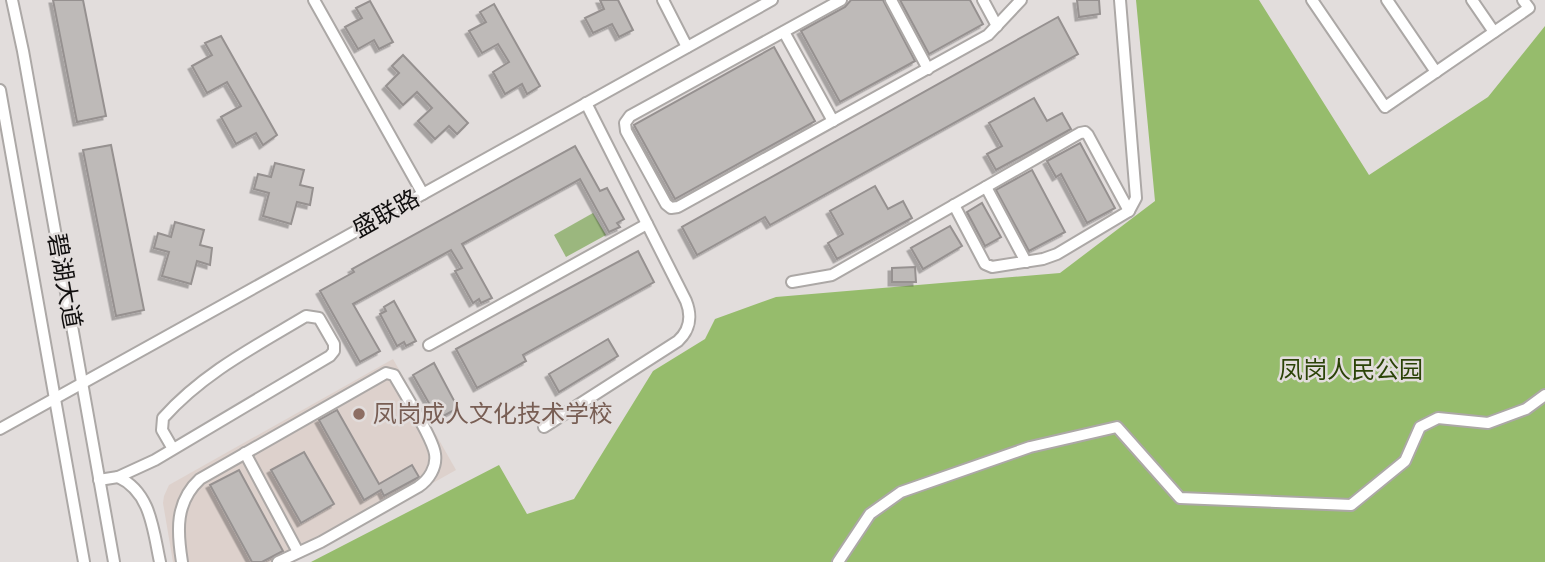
<svg xmlns="http://www.w3.org/2000/svg" width="1545" height="562" viewBox="0 0 1545 562" font-family="'Source Sans 3','Noto Sans SC',sans-serif">
<defs>
<filter id="shadow"><feDropShadow dx="-3.5" dy="3.5" stdDeviation="0" flood-color="#0004"/></filter>
</defs>
<rect width="100%" height="100%" fill="#e2dddc"/>
<path fill="#ddd1cc" d="M393,359L456,470L292,562H173L163,503L164,496L169,485Z"/>
<path fill="#9bb77e" d="M593,213L606,235L566,257L554,235Z"/>
<path fill="#96bc6c" d="M1136,0H1259L1369,175L1488,97L1545,26V562H311L499,465L527,514L574,499L653,371L705,339L715,319L776,297L1060,273L1155,201Z"/>
<g fill="#bebab8" stroke="#969190" stroke-width="2" filter="url(#shadow)">
<path d="M53,0H83L106,116L77,122Z"/>
<path d="M600,0H618L633,30L619,37L612,24L593,33L585,18L604,9Z"/>
<path d="M851,0H883L915,61L840,102L801,31L845,7Z"/>
<path d="M900,0H970L983,24L929,54Z"/>
<path d="M1077,0H1099L1100,14L1079,17Z"/>
<path d="M370,1L393,42L379,49L374,40L358,49L345,27L362,18L356,8Z"/>
<path d="M494,4L540,86L527,94L522,84L505,94L493,72L509,62L498,44L482,53L469,31L486,22L480,12Z"/>
<path d="M1058,17L1078,54L770,225L765,217L697,255L682,227Z"/>
<path d="M221,36L277,135L263,145L256,133L236,144L221,117L241,106L227,82L207,93L192,66L212,55L205,43Z"/>
<path d="M774,47L815,121L675,199L634,125Z"/>
<path d="M403,55L468,123L457,134L449,126L435,139L418,121L432,108L417,92L403,105L386,86L399,73L392,66Z"/>
<path d="M1034,98L1047,121L1062,113L1071,129L996,170L987,154L1002,146L989,123Z"/>
<path d="M1080,143L1115,208L1087,223L1061,174L1056,177L1047,161Z"/>
<path d="M111,145L144,310L116,316L83,150Z"/>
<path d="M575,146L600,191L607,188L624,219L617,223L620,227L609,232L580,179L462,244L492,298L481,303L479,299L473,303L455,271L462,268L451,250L353,304L380,351L360,362L320,291L354,272L352,269Z"/>
<path d="M275,163L304,170L300,185L313,188L310,205L297,202L291,224L263,216L269,193L254,189L258,174L271,177Z"/>
<path d="M1032,170L1065,232L1029,251L996,190Z"/>
<path d="M875,186L888,209L903,201L912,218L837,259L828,243L843,234L830,211Z"/>
<path d="M982,203L1001,237L985,246L967,212Z"/>
<path d="M175,222L204,230L200,245L212,248L210,265L197,261L191,284L162,276L169,252L154,248L158,233L171,237Z"/>
<path d="M950,226L962,246L923,269L911,248Z"/>
<path d="M638,251L654,282L523,355L526,361L477,388L456,349Z"/>
<path d="M915,267L916,282H892V268Z"/>
<path d="M394,301L416,341L406,346L404,342L397,346L380,314L386,311L384,307Z"/>
<path d="M608,339L618,356L559,392L549,374Z"/>
<path d="M434,363L458,408L438,419L413,375Z"/>
<path d="M337,410L379,484L412,465L419,477L384,496L381,490L364,500L319,420Z"/>
<path d="M304,452L334,504L301,523L271,470Z"/>
<path d="M239,470L283,551L262,562H252L210,485Z"/>
</g>
<g fill="none" stroke-linecap="round" stroke-linejoin="round">
<g stroke="#aca8a6" stroke-width="14">
<g id="minor">
<path d="M12,0L23,51L114,562"/>
<path d="M314,0L423,194"/>
<path d="M663,0L687,47"/>
<path d="M841,0L630,116L625,123L626,131L666,204L671,208L678,207L988,35L1021,0"/>
<path d="M891,0L928,69"/>
<path d="M983,0L997,26"/>
<path d="M1312,0L1385,107L1529,8L1523,0"/>
<path d="M1387,0L1436,72"/>
<path d="M1472,0L1494,32"/>
<path d="M784,32L833,121"/>
<path d="M0,90L84,562"/>
<path d="M986,187L1026,262"/>
<path d="M954,205L985,264L992,267L1043,259L1057,254L1129,211L1136,198L1120,0"/>
<path d="M792,282L832,275L1080,133L1085,132L1088,135L1129,211"/>
<path d="M429,345L647,224"/>
<path d="M544,427L678,341C690,330 692,316 686,301L586,103"/>
<path d="M0,429L772,0"/>
<path d="M245,453L298,552"/>
<path d="M118,477C151,492 153,530 160,562"/>
<path d="M99,480L118,477L155,460L330,356L334,351V344L319,318L306,316C256,346 203,373 163,418L162,430L173,449"/>
<path d="M182,562C177,531 175,502 200,479L386,373L394,375C403,391 433,438 435,454C437,467 429,480 418,487L321,542L278,562"/>
<path d="M838,562L870,514L901,492L1030,447L1117,427L1180,498L1351,505L1405,461L1420,427L1438,418L1488,423L1526,409L1545,395"/>
</g>
</g>
<use href="#minor" stroke="#fff" stroke-width="10"/>
</g>
<circle fill="#8d6e63" stroke="#e2dddc" stroke-width="2.5" cx="359" cy="414" r="7"/>
<g text-anchor="middle" dominant-baseline="central" stroke-width="5" stroke-linejoin="round" paint-order="stroke">
<g font-size="24" fill="#110f0f" stroke="#e2dddc">
<text transform="translate(386 214) rotate(-29)">盛联路</text>
<text transform="translate(64 281) rotate(80)">碧湖大道</text>
</g>
<g font-size="24" fill="#2b4307" stroke="#e2dddc">
<text x="1351" y="370">凤岗人民公园</text>
</g>
<g font-size="24" fill="#785e54" stroke="#e2dddc" text-anchor="start">
<text x="373" y="414">凤岗成人文化技术学校</text>
</g>
</g>
</svg>
